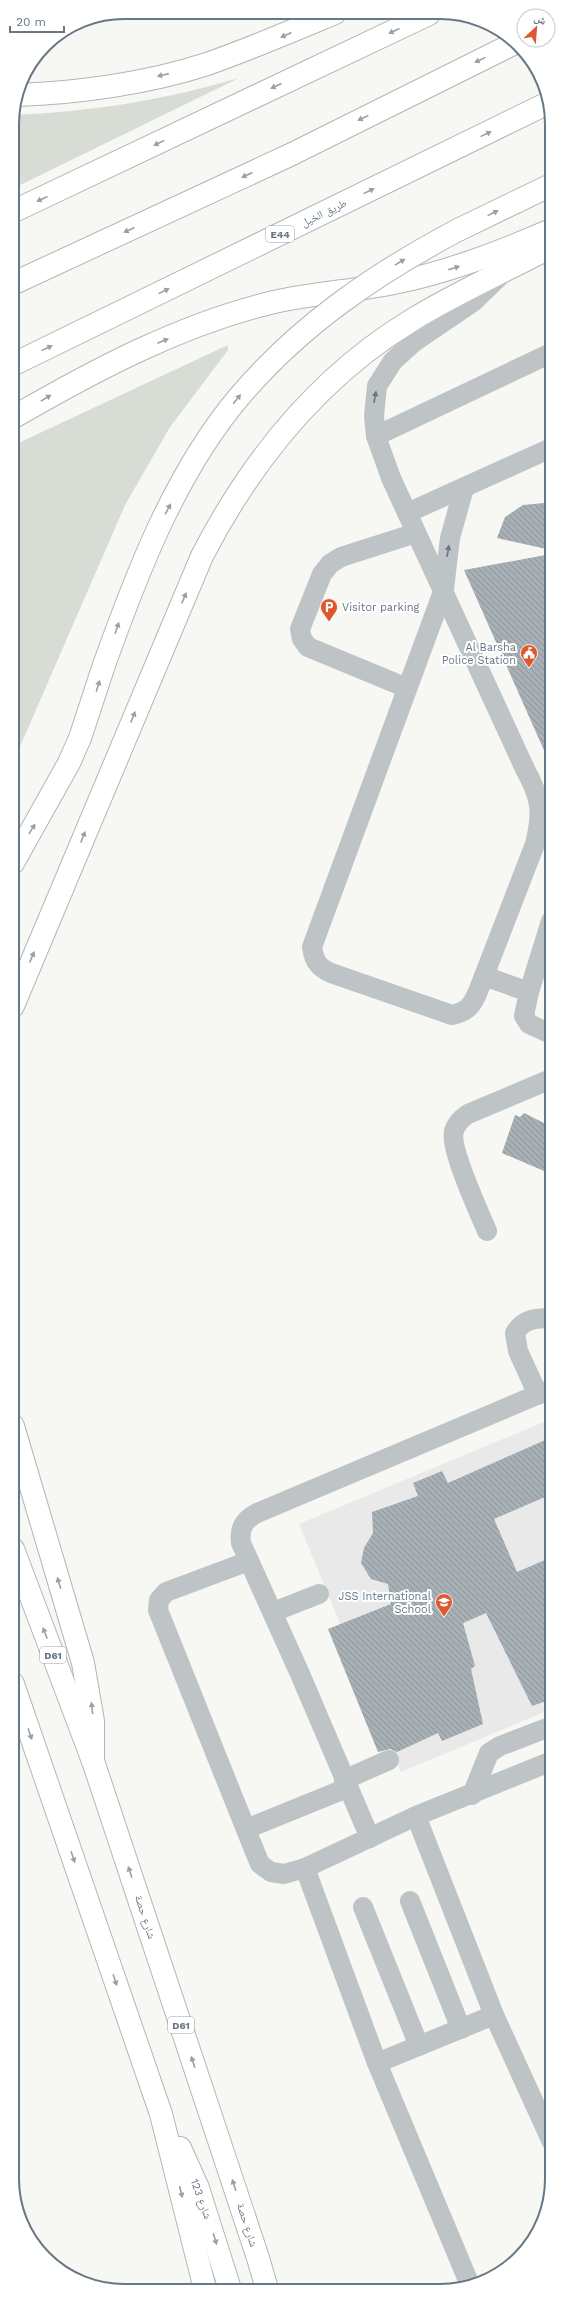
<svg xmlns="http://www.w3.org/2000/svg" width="564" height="2303" viewBox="0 0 564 2303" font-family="'Work Sans','Noto Naskh Arabic',sans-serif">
<defs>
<pattern id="building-back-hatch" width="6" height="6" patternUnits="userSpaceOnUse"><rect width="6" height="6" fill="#a7b0b5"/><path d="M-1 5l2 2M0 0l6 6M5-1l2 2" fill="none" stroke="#8c9499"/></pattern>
</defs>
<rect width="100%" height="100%" fill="#f7f7f4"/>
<path fill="#e8e9e8" d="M551,1419L552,1709L401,1772L299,1524Z"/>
<g fill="#d7dcd4">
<path d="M239,78L12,189L13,115C90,112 165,100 239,78Z"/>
<path d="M228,345V350L170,427L125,505L12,765V446Z"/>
</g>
<g fill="url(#building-back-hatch)">
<path d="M544,503L551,506V550L497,538L505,517L523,505Z"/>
<path d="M551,554V766L464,570Z"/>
<path d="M524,1113L544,1123L551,1121V1174L502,1153L515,1115L520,1117Z"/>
<path d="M552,1437V1494L494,1519L517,1572L552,1557V1699L532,1706L486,1613L463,1623L475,1666L471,1669L483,1724L442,1741L438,1733L397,1752L390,1749L378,1752L328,1629L391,1604L388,1584L371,1579L361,1563L364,1548L373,1533L372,1512L418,1496L413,1483L442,1471L448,1483Z"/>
</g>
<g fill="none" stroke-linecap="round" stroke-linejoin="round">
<g stroke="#b2b7bb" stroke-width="24">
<g id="major">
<path d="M13,1549L93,1761L258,2258L267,2289"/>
<path d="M13,1684L161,2114L205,2289"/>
<path d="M180,2148L198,2188L230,2289"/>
</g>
</g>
<g stroke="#b2b6b9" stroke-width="24">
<g id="highway">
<path d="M17,95C78,93 149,83 207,64C250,49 292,31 335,13"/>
<path d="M12,212L429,14"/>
<path d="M458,230L551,185"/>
<path d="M12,284L290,155L515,43"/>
<path d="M12,365L548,103"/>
<path d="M12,418C95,370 181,324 274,302C314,293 354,291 394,283C449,272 500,252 551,230"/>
<path d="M13,863L69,763L80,738L104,665"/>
<path d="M13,1006L202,556C251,461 320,376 412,320C456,293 505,271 551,247"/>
<path d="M13,1426L83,1663L93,1721V1761"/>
</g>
</g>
<g stroke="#bec3c6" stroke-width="20">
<path d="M376,436L551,353"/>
<path d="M464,488L450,538L444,589L312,947C314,961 318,967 331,973L452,1015C466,1012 471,1007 477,994L535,844C543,812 541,798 525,769L391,478L376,436L374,416L377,386L393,361L414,342L473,302L502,274"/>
<path d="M407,513L551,448"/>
<path d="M407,688L308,647L302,639L300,629L322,574L330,564L341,557L416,533"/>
<path d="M551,921L529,992L524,1016L529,1024L551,1034"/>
<path d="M484,976L529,992"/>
<path d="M487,1231C479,1212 449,1147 454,1131C456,1124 462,1118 468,1114L551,1079"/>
<path d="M538,1395L518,1351L515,1333C523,1319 536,1318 551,1318"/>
<path d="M249,1561L166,1592L159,1600L158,1610L255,1852L260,1864L271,1872L284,1874L305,1868L416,1816L552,1761"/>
<path d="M273,1612L319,1594"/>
<path d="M344,1780L389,1760"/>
<path d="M472,1795L489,1753L500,1746L552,1726"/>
<path d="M416,1816L494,2015L552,2142"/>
<path d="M246,1829L347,1788"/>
<path d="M370,1838L300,1674L241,1543C239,1528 244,1520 257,1513L551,1389"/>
<path d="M305,1868L377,2063L470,2285"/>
<path d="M410,1901L461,2029"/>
<path d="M363,1907L419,2046"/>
<path d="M377,2063L494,2015"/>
</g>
<use href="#major" stroke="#fff" stroke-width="22"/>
<use href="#highway" stroke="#fff" stroke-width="22"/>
<g stroke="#b2b6b9" stroke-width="24" stroke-linecap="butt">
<path id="highway-bridge" d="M104,665C137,573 175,473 239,397C300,325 375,274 458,230"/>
</g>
<use href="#highway-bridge" stroke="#fff" stroke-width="22"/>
</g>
<defs><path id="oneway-solid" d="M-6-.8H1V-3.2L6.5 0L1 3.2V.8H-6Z"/></defs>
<g fill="#95a0a9">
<use href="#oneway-solid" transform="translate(394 31) rotate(155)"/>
<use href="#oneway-solid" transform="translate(286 35) rotate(156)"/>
<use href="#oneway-solid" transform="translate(480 60) rotate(154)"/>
<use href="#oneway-solid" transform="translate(163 75) rotate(167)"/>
<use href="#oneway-solid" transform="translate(276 86) rotate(155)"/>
<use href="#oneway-solid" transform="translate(363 118) rotate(154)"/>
<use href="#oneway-solid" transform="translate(486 134) rotate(-26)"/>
<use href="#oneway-solid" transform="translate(159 143) rotate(154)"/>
<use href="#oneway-solid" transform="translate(247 175) rotate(155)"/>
<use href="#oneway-solid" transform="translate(369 191) rotate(-26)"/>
<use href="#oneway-solid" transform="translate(42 199) rotate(155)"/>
<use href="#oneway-solid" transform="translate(493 213) rotate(-26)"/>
<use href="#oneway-solid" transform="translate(129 230) rotate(155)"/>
<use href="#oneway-solid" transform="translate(400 262) rotate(-31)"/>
<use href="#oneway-solid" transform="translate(454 268) rotate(-17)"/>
<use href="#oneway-solid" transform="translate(164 291) rotate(-26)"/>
<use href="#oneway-solid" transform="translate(163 341) rotate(-23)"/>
<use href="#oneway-solid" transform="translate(47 348) rotate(-26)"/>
<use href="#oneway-solid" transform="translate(46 398) rotate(-31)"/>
<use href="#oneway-solid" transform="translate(237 399) rotate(-51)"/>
<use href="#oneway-solid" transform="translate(168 509) rotate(-62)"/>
<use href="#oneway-solid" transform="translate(184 598) rotate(-67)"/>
<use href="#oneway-solid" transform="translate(117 628) rotate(-71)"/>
<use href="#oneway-solid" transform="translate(98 686) rotate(-73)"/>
<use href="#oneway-solid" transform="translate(133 717) rotate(-67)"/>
<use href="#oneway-solid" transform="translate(32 829) rotate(-58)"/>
<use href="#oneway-solid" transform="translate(83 837) rotate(-68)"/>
<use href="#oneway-solid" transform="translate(32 957) rotate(-67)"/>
<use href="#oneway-solid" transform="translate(59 1583) rotate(-107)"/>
<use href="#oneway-solid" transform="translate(45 1633) rotate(-111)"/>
<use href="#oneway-solid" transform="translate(92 1708) rotate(-96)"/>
<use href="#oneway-solid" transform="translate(30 1734) rotate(71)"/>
<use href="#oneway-solid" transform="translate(73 1857) rotate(71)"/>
<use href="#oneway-solid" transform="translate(130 1872) rotate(-108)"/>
<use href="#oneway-solid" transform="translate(115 1980) rotate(71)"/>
<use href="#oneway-solid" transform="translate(193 2062) rotate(-108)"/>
<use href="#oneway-solid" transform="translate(234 2185) rotate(-108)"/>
<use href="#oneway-solid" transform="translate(181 2192) rotate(76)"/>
<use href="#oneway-solid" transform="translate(215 2239) rotate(73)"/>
</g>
<g fill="#677784">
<use href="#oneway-solid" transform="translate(375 397) rotate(-80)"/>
<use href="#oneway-solid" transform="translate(448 551) rotate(-81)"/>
</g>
<defs>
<g id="parking-pin" transform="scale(0.9)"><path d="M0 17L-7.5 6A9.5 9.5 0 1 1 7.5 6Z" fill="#dd582f" stroke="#fff"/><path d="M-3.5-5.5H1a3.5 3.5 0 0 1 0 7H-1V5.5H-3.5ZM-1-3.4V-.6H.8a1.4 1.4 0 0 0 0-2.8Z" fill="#fff"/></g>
<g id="civic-pin" transform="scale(0.9)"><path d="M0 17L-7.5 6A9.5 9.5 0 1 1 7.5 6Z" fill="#dd582f" stroke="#fff"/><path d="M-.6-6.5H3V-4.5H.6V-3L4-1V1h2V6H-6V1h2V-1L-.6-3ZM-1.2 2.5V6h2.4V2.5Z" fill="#fff"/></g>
<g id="school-pin" transform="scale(0.9)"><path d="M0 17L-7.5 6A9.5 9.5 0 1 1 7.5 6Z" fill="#dd582f" stroke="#fff"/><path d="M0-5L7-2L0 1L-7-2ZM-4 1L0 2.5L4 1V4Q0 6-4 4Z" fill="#fff"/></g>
</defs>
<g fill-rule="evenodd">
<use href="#parking-pin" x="329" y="607"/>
<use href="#civic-pin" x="529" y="653"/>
<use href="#school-pin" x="444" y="1602"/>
</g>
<g text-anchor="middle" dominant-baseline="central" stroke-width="4" stroke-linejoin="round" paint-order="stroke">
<g fill="#fff" stroke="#95a0a9" stroke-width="1">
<rect x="266" y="226" width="28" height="16" rx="3"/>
<rect x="40" y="1647" width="26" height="16" rx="3"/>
<rect x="168" y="2017" width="26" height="16" rx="3"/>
</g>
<g font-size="10" font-weight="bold" fill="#677784">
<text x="280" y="234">E44</text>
<text x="53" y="1655">D61</text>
<text x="181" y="2025">D61</text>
</g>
<g font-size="11" fill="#677784" stroke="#fff">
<text transform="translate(324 213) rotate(-26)">طريق الخيل</text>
<text transform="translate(145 1917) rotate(72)">شارع حصة</text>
<text transform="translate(201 2199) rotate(70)">شارع 123</text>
<text transform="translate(247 2225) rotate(72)">شارع حصة</text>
</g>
<g font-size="11" fill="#677784" stroke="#fff" text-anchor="end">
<text x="342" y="607" text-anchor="start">Visitor parking</text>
<text x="516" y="647">Al Barsha<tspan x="516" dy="13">Police Station</tspan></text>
<text x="431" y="1596">JSS International<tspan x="431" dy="13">School</tspan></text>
</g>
</g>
<path d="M0 0H564V2303H0ZM124 19H440A105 105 0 0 1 545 124V2179A105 105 0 0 1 440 2284H124A105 105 0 0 1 19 2179V124A105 105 0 0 1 124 19Z" fill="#fff" fill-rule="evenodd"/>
<path fill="none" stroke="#677784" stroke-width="2" d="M124 19H440A105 105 0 0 1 545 124V2179A105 105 0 0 1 440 2284H124A105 105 0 0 1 19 2179V124A105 105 0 0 1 124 19Z"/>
<g transform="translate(536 28) rotate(26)"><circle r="19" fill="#ffffff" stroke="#c2c9ce"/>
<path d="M0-3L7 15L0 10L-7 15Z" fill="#dd582f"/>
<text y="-6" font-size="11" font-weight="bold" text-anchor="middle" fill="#677784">ش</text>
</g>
<path d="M10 26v6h54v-6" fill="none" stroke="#677784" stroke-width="2"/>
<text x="16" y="26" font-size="12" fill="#677784" stroke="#ffffff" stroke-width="3" paint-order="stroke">20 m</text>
</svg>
